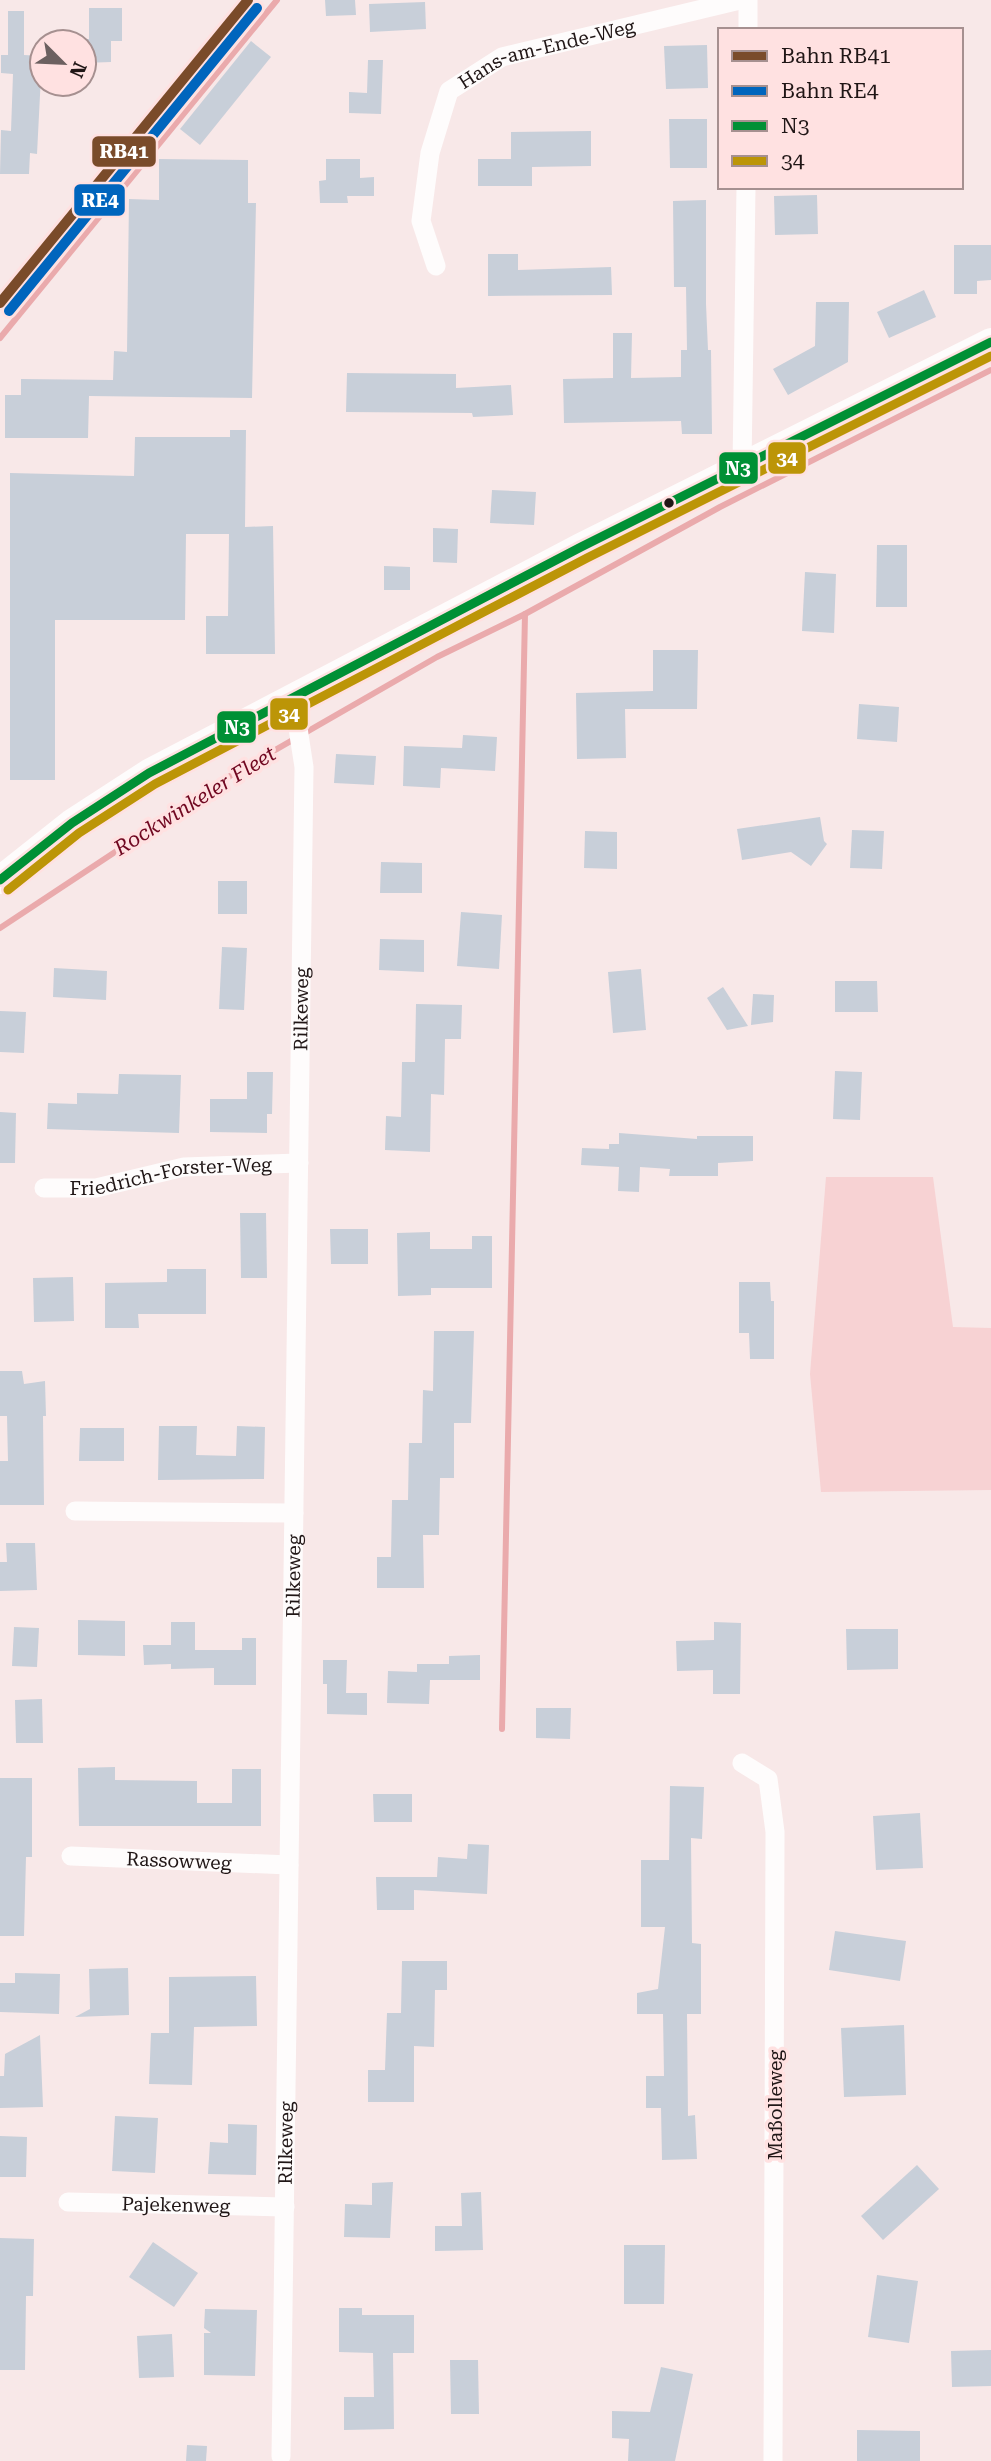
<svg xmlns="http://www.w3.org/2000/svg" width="991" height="2461" viewBox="0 0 991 2461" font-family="'Roboto Serif',serif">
<rect width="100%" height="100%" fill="#f8e8e8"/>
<path fill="#f7d2d3" d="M826,1177H933L953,1327L991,1328V1490L821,1492L810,1374Z"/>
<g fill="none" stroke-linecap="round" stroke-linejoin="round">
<g stroke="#eaaaac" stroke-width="6">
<path d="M0,338L277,0"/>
<path d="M0,928L230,776L437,657L525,614L720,507L991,370"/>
<path d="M502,1729L525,614"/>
</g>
</g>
<g fill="#c8cfd9">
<path d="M325,0H355L356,15L326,16Z"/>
<path d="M425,2L426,29L370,32L369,4Z"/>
<path d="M89,8H122V41H111V62L84,63V39H89Z"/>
<path d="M8,11H24V55L42,56L37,154L30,153L29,174H0L1,130L11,131L13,74L1,73V55H8Z"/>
<path d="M251,41L271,57L200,145L180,129Z"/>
<path d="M707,45L708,88L666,89L664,46Z"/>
<path d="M368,60H383L381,114L349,113V92L367,93Z"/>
<path d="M669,119H707V168H670Z"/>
<path d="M591,131V166L532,167V186H478V159H511V132Z"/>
<path d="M159,159L248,160V203H256L252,398L89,396L88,438H5V395H21V379L113,380L114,351L127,352L129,199L159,200Z"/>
<path d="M326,159H360V178L374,177V196H347L348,203H320L319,181L326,180Z"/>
<path d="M817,195L818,234L775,235L774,196Z"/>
<path d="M706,200V304L708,350H711L712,434H682L681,421L564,423L563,379L613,378V333H632L631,378L681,377V350H687L686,287H674L673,201Z"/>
<path d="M954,245H991V280L977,281V294H954Z"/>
<path d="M488,254H518V270L611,267L612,295L488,296Z"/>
<path d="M924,290L936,317L889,338L877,312Z"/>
<path d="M816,302H849L848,362L788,395L773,369L815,346Z"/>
<path d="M347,373L456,374V388L511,385L513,415L473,417L472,413L346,412Z"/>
<path d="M230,430H246L245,527L273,526L275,654H206V616H228L229,534H186L185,620H55V780H10V473L134,476L135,437H230Z"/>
<path d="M492,490L536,492L534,525L490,523Z"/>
<path d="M433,528L458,529L457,563L433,562Z"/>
<path d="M877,545H907V607H876Z"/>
<path d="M384,566L410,567V590H384Z"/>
<path d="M805,572L836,574L834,633L802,631Z"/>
<path d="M653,650H698L697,709H625L626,758L577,759L576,693L653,691Z"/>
<path d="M859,704L899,707L897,742L857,739Z"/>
<path d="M463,735L497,737L495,771L441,768L440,788L403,786L404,746L462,748Z"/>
<path d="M336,754L376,756L374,785L334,783Z"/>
<path d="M820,817L824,841L827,844L811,866L791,852L742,860L737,829Z"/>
<path d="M852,830L884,831L882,869L850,868Z"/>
<path d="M585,831L617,832V869L584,868Z"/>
<path d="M381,862L422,863V893H380Z"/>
<rect x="218" y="881" width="29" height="33"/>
<path d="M461,912L502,915L499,969L457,966Z"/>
<path d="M380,939L424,940V972L379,970Z"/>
<path d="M222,947L247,948L244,1010L219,1009Z"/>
<path d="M54,968L107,971L106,1000L53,997Z"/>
<path d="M641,969L646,1030L613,1033L608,972Z"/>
<path d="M835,981H877L878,1012H835Z"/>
<path d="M723,987L748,1026L727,1030L707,998Z"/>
<path d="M753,994L774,995L773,1022L751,1025Z"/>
<path d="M416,1004L462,1005L461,1039H445L444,1095L431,1094L430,1152L385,1150L386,1116L401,1117L402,1062H415Z"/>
<path d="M0,1011L26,1012L24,1053L0,1052Z"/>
<path d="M835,1071L862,1072L860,1120L833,1119Z"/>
<path d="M247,1072H273L272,1114H267V1133L210,1132V1099H247Z"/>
<path d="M119,1074L181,1075L179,1133L47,1129L48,1103L77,1104V1093L118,1094Z"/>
<path d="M0,1112L16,1113L15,1163H0Z"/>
<path d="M619,1133L697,1139V1136H753V1161L718,1163V1176H669L670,1169L640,1167L639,1192L618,1191L619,1167L581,1165L582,1148L609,1149V1144H619Z"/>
<path d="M240,1213H266L267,1278H241Z"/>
<path d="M330,1229H368V1264H331Z"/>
<path d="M430,1232V1249H472V1236H492V1288H431V1295L398,1296L397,1233Z"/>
<path d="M167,1269H206V1314H138L139,1328H105V1283L167,1282Z"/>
<path d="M73,1277L74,1321L34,1322L33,1278Z"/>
<path d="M739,1282H770L771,1301H774V1359H750L749,1333H739Z"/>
<path d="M434,1331H474L471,1423H454V1478H440L439,1535H423L424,1588H377V1557H391L392,1500H408L409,1443H422L423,1390L433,1391Z"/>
<path d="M0,1371H22L24,1384L45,1381L46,1416H43L44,1505H0V1461H8L7,1416H0Z"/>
<path d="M159,1426H197L196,1455L236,1456L237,1426L265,1427L264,1479L158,1480Z"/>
<path d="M80,1428H124V1461H79Z"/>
<path d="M6,1543H35L37,1590L0,1591V1562H7Z"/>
<path d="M78,1620L125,1621V1656L78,1655Z"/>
<path d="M171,1622H195V1650H242V1638H256V1685H214V1668L171,1669V1664L144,1665L143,1645H171Z"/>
<path d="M714,1622L741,1623L740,1694H713V1670L677,1671L676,1641L714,1640Z"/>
<path d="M14,1627L39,1628L37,1667L12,1666Z"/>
<path d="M846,1629H898V1669L847,1670Z"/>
<path d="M480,1655V1680H430L429,1704L387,1703L388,1671L417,1672V1664H449V1656Z"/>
<path d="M323,1660H347L346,1693H367V1715L327,1714V1684H323Z"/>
<path d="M42,1699L43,1743H16L15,1700Z"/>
<path d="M536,1708H571L570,1739L536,1738Z"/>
<path d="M115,1767V1780L197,1781V1803H232V1769H261V1826H79L78,1768Z"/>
<path d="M0,1778H32V1857H26L24,1936H0Z"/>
<path d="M670,1786L704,1787L702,1839L691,1838L692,1943L701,1944V2014H687L688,2116L695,2115L697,2159L662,2160L661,2108H646V2076H664L663,2014H637V1993L658,1989L665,1927H641V1860H669Z"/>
<path d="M373,1794H412V1822H374Z"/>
<path d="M920,1813L923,1868L876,1870L873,1816Z"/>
<path d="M468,1844L489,1845L487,1894L414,1890V1910H377L376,1877H437L438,1857L467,1859Z"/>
<path d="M835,1931L906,1941L900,1981L829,1970Z"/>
<path d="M402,1961H447V1990H435L434,2047L414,2046V2102H368V2070H385L387,2013H401Z"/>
<path d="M128,1968L129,2015L75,2017L90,2009L89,1969Z"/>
<path d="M15,1973L60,1974L59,2014L0,2012V1983H15Z"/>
<path d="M256,1976L257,2026L194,2027L192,2085L149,2084L151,2033H169V1977Z"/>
<path d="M904,2025L906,2095L844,2097L841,2028Z"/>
<path d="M40,2035L43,2107L0,2108V2076H4L5,2054Z"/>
<path d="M115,2116L158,2118L155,2173L112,2171Z"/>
<path d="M228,2124L257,2125L256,2175L208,2174L210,2142L228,2143Z"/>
<path d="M0,2136L27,2137L26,2177H0Z"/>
<path d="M917,2165L939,2189L883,2240L861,2216Z"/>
<path d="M393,2182L390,2238L344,2237L345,2204L372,2205V2183Z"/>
<path d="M481,2192L483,2250L435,2251V2226H462L461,2193Z"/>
<path d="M0,2238L34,2239L33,2296H26L25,2370H0Z"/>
<path d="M153,2242L198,2273L174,2307L129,2277Z"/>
<path d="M624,2245H665L664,2304H624Z"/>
<path d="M877,2275L918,2281L909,2343L868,2337Z"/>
<path d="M339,2308H362V2315H414V2353H393L394,2429L344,2430V2397H374L373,2353L339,2352Z"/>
<path d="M205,2309L257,2310L255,2376L204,2375V2333H211L204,2328Z"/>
<path d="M172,2334L174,2377L139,2378L137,2336Z"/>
<path d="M991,2350V2386L952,2387L951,2351Z"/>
<path d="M450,2360H478L479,2414H451Z"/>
<path d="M661,2367L693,2374L675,2461H628L629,2439L612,2438V2411L650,2412Z"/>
<path d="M857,2430L920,2431V2461H857Z"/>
<path d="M187,2445L207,2446L206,2461H186Z"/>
</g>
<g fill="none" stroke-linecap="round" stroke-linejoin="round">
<g stroke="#fefcfc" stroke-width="19">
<path d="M748,30V0"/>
<path id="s1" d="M436,266L421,221L430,153L449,91L502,57L740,0"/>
<path d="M742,468L746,187"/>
<path id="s2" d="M44,1188H96L184,1167L299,1163"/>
<path d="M75,1511L294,1513"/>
<path d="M742,1763L768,1779L775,1832L773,2461"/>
<path id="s3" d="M71,1856L289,1865"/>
<path id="s4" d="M68,2202L285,2207"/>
<path id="s5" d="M281,2456L304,767L293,696"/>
</g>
<path stroke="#fefcfc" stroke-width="28" d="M0,880L72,823L149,773L581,547L991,342"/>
<g stroke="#ffe1e1" stroke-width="14">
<path id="bus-1" d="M0,880L72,823L149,773L581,547L991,342"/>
</g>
<g stroke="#ffe1e1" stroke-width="14">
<path id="bus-2" d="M8,890L79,833L155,784L587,558L991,356"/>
</g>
<use href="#bus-1" stroke="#009035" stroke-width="9"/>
<use href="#bus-2" stroke="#bc9507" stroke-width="9"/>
<g stroke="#ffe1e1" stroke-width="16">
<path id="rail-1" d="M0,303L248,0"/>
</g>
<g stroke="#ffe1e1" stroke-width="16">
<path id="rail-2" d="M9,311L257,8"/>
</g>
<use href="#rail-1" stroke="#7a4b2a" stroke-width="10"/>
<use href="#rail-2" stroke="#0065bd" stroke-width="10"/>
</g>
<circle fill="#201616" stroke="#ffe1e1" stroke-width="2.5" cx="669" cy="503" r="6"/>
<g text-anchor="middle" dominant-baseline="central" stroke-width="7" stroke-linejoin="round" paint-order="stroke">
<g font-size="19" fill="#201616" stroke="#ffe1e1">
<text stroke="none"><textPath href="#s1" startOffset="287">Hans-am-Ende-Weg</textPath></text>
<text stroke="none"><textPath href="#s5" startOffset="1447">Rilkeweg</textPath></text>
<text stroke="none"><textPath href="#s2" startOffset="128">Friedrich-Forster-Weg</textPath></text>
<text stroke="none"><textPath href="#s5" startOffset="880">Rilkeweg</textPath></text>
<text stroke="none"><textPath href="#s3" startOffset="108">Rassowweg</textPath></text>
<text transform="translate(775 2105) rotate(-90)">Maßolleweg</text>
<text stroke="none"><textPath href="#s5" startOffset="313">Rilkeweg</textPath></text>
<text stroke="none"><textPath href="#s4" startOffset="108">Pajekenweg</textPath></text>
</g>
<g font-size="21" font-style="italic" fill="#700720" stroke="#ffe1e1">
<text transform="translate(195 801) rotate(-32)">Rockwinkeler Fleet</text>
</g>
</g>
<g stroke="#ffe1e1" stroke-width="2.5">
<rect x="91" y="135" width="66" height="33" rx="7" fill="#7a4b2a"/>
<rect x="73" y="183" width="53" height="34" rx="7" fill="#0065bd"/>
<rect x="767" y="441" width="40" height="34" rx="7" fill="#bc9507"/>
<rect x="718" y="451" width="41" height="34" rx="7" fill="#009035"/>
<rect x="269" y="697" width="40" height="34" rx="7" fill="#bc9507"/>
<rect x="216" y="710" width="41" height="34" rx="7" fill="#009035"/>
</g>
<g font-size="19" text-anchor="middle" font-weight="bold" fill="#fff">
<text x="124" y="158">RB41</text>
<text x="100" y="207">RE4</text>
<text x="787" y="465">34</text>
<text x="738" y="475">N3</text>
<text x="289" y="721">34</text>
<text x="237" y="734">N3</text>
</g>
<rect x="718" y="28" width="245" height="161" fill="#ffe1e1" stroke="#a69090" stroke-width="2"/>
<rect x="732" y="51" width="35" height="10" fill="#7a4b2a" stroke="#a69090" stroke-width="2"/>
<text x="781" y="63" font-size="21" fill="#201616">Bahn RB41</text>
<rect x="732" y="86" width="35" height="10" fill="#0065bd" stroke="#a69090" stroke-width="2"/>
<text x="781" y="98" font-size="21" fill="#201616">Bahn RE4</text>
<rect x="732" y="121" width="35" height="10" fill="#009035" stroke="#a69090" stroke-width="2"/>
<text x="781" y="133" font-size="21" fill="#201616">N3</text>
<rect x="732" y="156" width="35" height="10" fill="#bc9507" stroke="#a69090" stroke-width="2"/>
<text x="781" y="168" font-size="21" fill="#201616">34</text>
<g transform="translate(63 63) rotate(114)"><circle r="33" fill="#ffe1e1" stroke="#a69090" stroke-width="2"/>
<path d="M0-5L12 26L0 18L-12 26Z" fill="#6c6060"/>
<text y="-10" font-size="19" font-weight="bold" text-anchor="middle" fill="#201616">N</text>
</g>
</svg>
